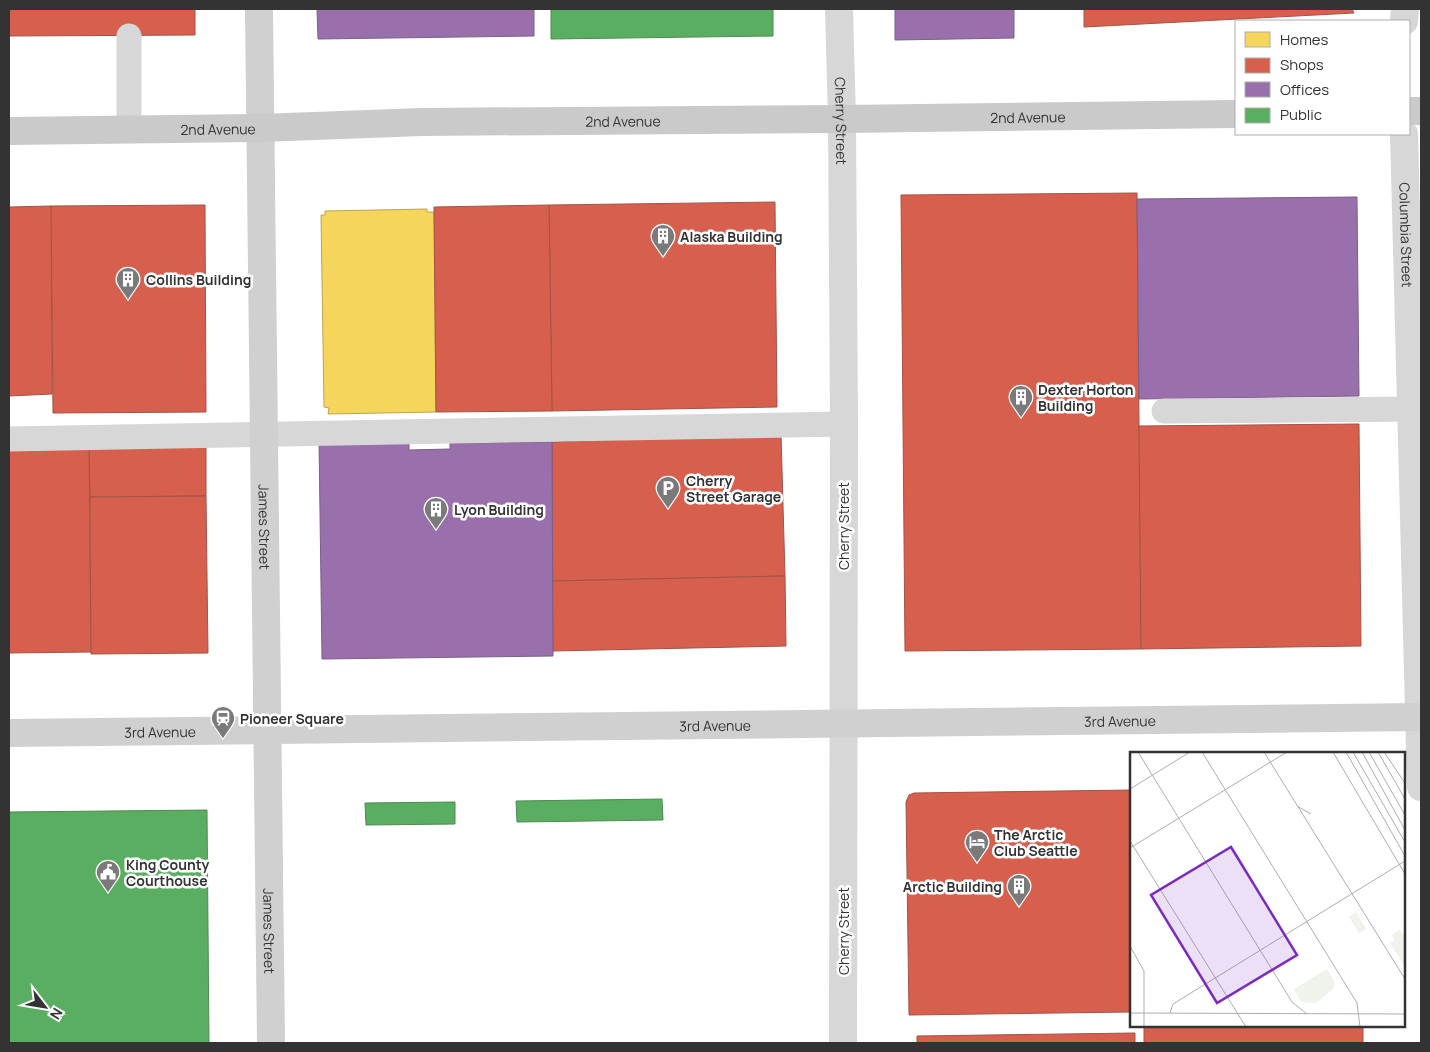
<svg xmlns="http://www.w3.org/2000/svg" width="1430" height="1052" viewBox="0 0 1430 1052" font-family="Manrope,sans-serif">
<rect width="100%" height="100%" fill="#fff"/>
<path fill="#f6d55c" stroke="#bca450" d="M427,209V212H434L436,412L328,414L329,408L324,407L321,215H325V211Z"/>
<g fill="#d6604d" stroke="#a55245">
<path d="M9,9H195V35L9,36Z"/>
<path d="M1084,9H1352L1354,13L1084,27Z"/>
<path d="M1137,193L1141,649L905,651L901,195Z"/>
<path d="M775,202L777,407L552,411L549,205Z"/>
<path d="M205,205L206,412L53,413L51,206Z"/>
<path d="M549,205L552,411L436,412L434,207Z"/>
<path d="M51,206L52,394L9,396V207Z"/>
<path d="M1359,424L1361,646L1141,649L1139,426Z"/>
<path d="M781,434L785,576L552,581V442Z"/>
<path d="M206,442V496L90,497L89,444Z"/>
<path d="M89,446L91,652L9,653V447Z"/>
<path d="M206,496L208,653L91,654L90,497Z"/>
<path d="M785,576L786,646L553,651L552,581Z"/>
<path d="M1131,790V1012L909,1015L906,802L909,795L914,793Z"/>
<rect x="1144" y="1026" width="219" height="17"/>
<path d="M1135,1033V1043H917V1036Z"/>
</g>
<g fill="#9970ab" stroke="#7a5e87">
<path d="M317,9H534V36L318,39Z"/>
<path d="M895,9H1014V38L895,40Z"/>
<path d="M1357,197L1359,396L1139,399L1137,199Z"/>
<path d="M319,439L409,443V450L450,449V443L552,442L553,656L322,659Z"/>
</g>
<g fill="#5aae61" stroke="#4e8953">
<path d="M551,9H773V36L551,39Z"/>
<path d="M662,799L663,820L517,822L516,801Z"/>
<path d="M455,802V824L366,825L365,803Z"/>
<path d="M207,810L209,1043H9V812Z"/>
</g>
<g fill="none" stroke-linecap="round" stroke-linejoin="round">
<g stroke="#d7d7d7" stroke-width="25">
<path d="M129,130V36"/>
<path d="M1164,411L1421,409"/>
<path d="M9,439L844,424"/>
</g>
<g stroke="#d7d7d7" stroke-width="28">
<path id="s1" d="M839,9L842,119L844,424L843,1043"/>
<path d="M1404,21L1405,9"/>
<path id="s2" d="M1404,134L1421,787"/>
</g>
<g stroke="#d0d0d0" stroke-width="28">
<path id="s3" d="M259,9L271,1043"/>
<path id="s4" d="M9,733L1421,717"/>
</g>
<g stroke="#cacaca" stroke-width="28">
<path d="M1409,111H1421"/>
<path id="s5" d="M9,131L260,128L422,122L842,119L1236,114"/>
</g>
</g>
<defs>
<g id="building-pin" transform="scale(1.25)"><path d="M0 17L-7.5 6A9.5 9.5 0 1 1 7.5 6Z" fill="#7a7a7a" stroke="#fff"/><path d="M-4-6H4V6H1V3H-1V6H-4ZM-2.5-4.3h1.7v1.8h-1.7ZM.8-4.3h1.7v1.8H.8ZM-2.5-1h1.7V.8h-1.7ZM.8-1h1.7V.8H.8Z" fill="#fff"/></g>
<g id="parking-pin" transform="scale(1.25)"><path d="M0 17L-7.5 6A9.5 9.5 0 1 1 7.5 6Z" fill="#7a7a7a" stroke="#fff"/><path d="M-3.5-5.5H1a3.5 3.5 0 0 1 0 7H-1V5.5H-3.5ZM-1-3.4V-.6H.8a1.4 1.4 0 0 0 0-2.8Z" fill="#fff"/></g>
<g id="station-pin" transform="scale(1.25)"><path d="M0 17L-7.5 6A9.5 9.5 0 1 1 7.5 6Z" fill="#7a7a7a" stroke="#fff"/><path d="M-3-6H3Q5-6 5-4V2Q5 4 3 4L4.5 6H3L1.5 4h-3L-3 6H-4.5L-3 4Q-5 4-5 2V-4Q-5-6-3-6ZM-3.5-4v3h7v-3ZM-3.5 1v1.5H-2V1ZM2 1v1.5H3.5V1Z" fill="#fff"/></g>
<g id="hotel-pin" transform="scale(1.25)"><path d="M0 17L-7.5 6A9.5 9.5 0 1 1 7.5 6Z" fill="#7a7a7a" stroke="#fff"/><path d="M-6-4.5h1.5V1H6V5H4.5V3h-9V5H-6ZM-4 0a1.8 1.8 0 1 1 3.6 0ZM.5 0V-2.5h3Q6-2.5 6 0Z" fill="#fff"/></g>
<g id="civic-pin" transform="scale(1.25)"><path d="M0 17L-7.5 6A9.5 9.5 0 1 1 7.5 6Z" fill="#7a7a7a" stroke="#fff"/><path d="M-.6-6.5H3V-4.5H.6V-3L4-1V1h2V6H-6V1h2V-1L-.6-3ZM-1.2 2.5V6h2.4V2.5Z" fill="#fff"/></g>
</defs>
<g fill-rule="evenodd">
<use href="#building-pin" x="663" y="236"/>
<use href="#building-pin" x="128" y="279"/>
<use href="#building-pin" x="1021" y="397"/>
<use href="#parking-pin" x="668" y="488"/>
<use href="#building-pin" x="436" y="509"/>
<use href="#station-pin" x="223" y="718"/>
<use href="#hotel-pin" x="977" y="842"/>
<use href="#civic-pin" x="108" y="872"/>
<use href="#building-pin" x="1019" y="886"/>
</g>
<g text-anchor="middle" dominant-baseline="central" stroke-width="5" stroke-linejoin="round" paint-order="stroke">
<g font-size="14" fill="#333" stroke="#fff">
<text stroke="none"><textPath href="#s5" startOffset="1019">2nd Avenue</textPath></text>
<text stroke="none"><textPath href="#s5" startOffset="614">2nd Avenue</textPath></text>
<text stroke="none"><textPath href="#s1" startOffset="112">Cherry Street</textPath></text>
<text stroke="none"><textPath href="#s5" startOffset="209">2nd Avenue</textPath></text>
<text stroke="none"><textPath href="#s2" startOffset="101">Columbia Street</textPath></text>
<text stroke="none"><textPath href="#s3" startOffset="518">James Street</textPath></text>
<text transform="translate(843 526) rotate(-90)">Cherry Street</text>
<text stroke="none"><textPath href="#s4" startOffset="1111">3rd Avenue</textPath></text>
<text stroke="none"><textPath href="#s4" startOffset="706">3rd Avenue</textPath></text>
<text stroke="none"><textPath href="#s4" startOffset="151">3rd Avenue</textPath></text>
<text stroke="none"><textPath href="#s3" startOffset="922">James Street</textPath></text>
<text transform="translate(843 931) rotate(-90)">Cherry Street</text>
</g>
<g font-size="14" font-weight="bold" fill="#333" stroke="#fff" text-anchor="start">
<text x="680" y="236">Alaska Building</text>
<text x="146" y="279">Collins Building</text>
<text x="1038" y="389">Dexter Horton<tspan x="1038" dy="16">Building</tspan></text>
<text x="686" y="480">Cherry<tspan x="686" dy="16">Street Garage</tspan></text>
<text x="454" y="509">Lyon Building</text>
<text x="240" y="718">Pioneer Square</text>
<text x="994" y="834">The Arctic<tspan x="994" dy="16">Club Seattle</tspan></text>
<text x="126" y="864">King County<tspan x="126" dy="16">Courthouse</tspan></text>
<text x="1002" y="886" text-anchor="end">Arctic Building</text>
</g>
</g>
<g transform="translate(1130 752)">
<rect width="275" height="275" fill="#fff"/>
<path d="M269,178L275,183V215L260,191L265,188L262,183Z" fill="#f0f3ec"/>
<path d="M226,160L236,177L229,181L219,165ZM197,217L205,231L203,237L186,251L171,250L164,237Z" fill="#f0f3ec"/>
<path fill="none" stroke="#adadad" stroke-width="1" d="M8,0L162,250L177,262M72,0L227,251L230,275M134,0L275,227M203,0L275,122M216,0L275,104M223,0L275,90M232,0L275,78M239,0L275,63M248,0L275,47M254,0L275,31M0,37L60,0M167,54L181,62M0,89L116,275M0,96L157,0M0,194L14,219V275M0,261L275,262M40,261L43,252L275,109"/>
<path fill="#7b2cbf" fill-opacity="0.15" stroke="#7b2cbf" stroke-width="2.5" d="M101,95L167,203L87,251L21,143Z"/>
<rect width="275" height="275" fill="none" stroke="#333" stroke-width="2.5"/>
</g>
<rect width="1430" height="1052" fill="none" stroke="#333333" stroke-width="20"/>
<rect x="1235" y="20" width="175" height="115" fill="#ffffff" stroke="#adadad"/>
<rect x="1245" y="32" width="25" height="15" fill="#f6d55c" stroke="#adadad"/>
<text x="1280" y="45" font-size="15" fill="#333333">Homes</text>
<rect x="1245" y="58" width="25" height="15" fill="#d6604d" stroke="#adadad"/>
<text x="1280" y="70" font-size="15" fill="#333333">Shops</text>
<rect x="1245" y="82" width="25" height="15" fill="#9970ab" stroke="#adadad"/>
<text x="1280" y="95" font-size="15" fill="#333333">Offices</text>
<rect x="1245" y="108" width="25" height="15" fill="#5aae61" stroke="#adadad"/>
<text x="1280" y="120" font-size="15" fill="#333333">Public</text>
<g transform="translate(45 1007) rotate(121)" stroke="#ffffff" stroke-width="4" paint-order="stroke">
<path d="M0-4L9 19L0 12L-9 19Z" fill="#333333"/>
<text y="-8" font-size="14" font-weight="bold" text-anchor="middle" fill="#333333">N</text>
</g>
</svg>
